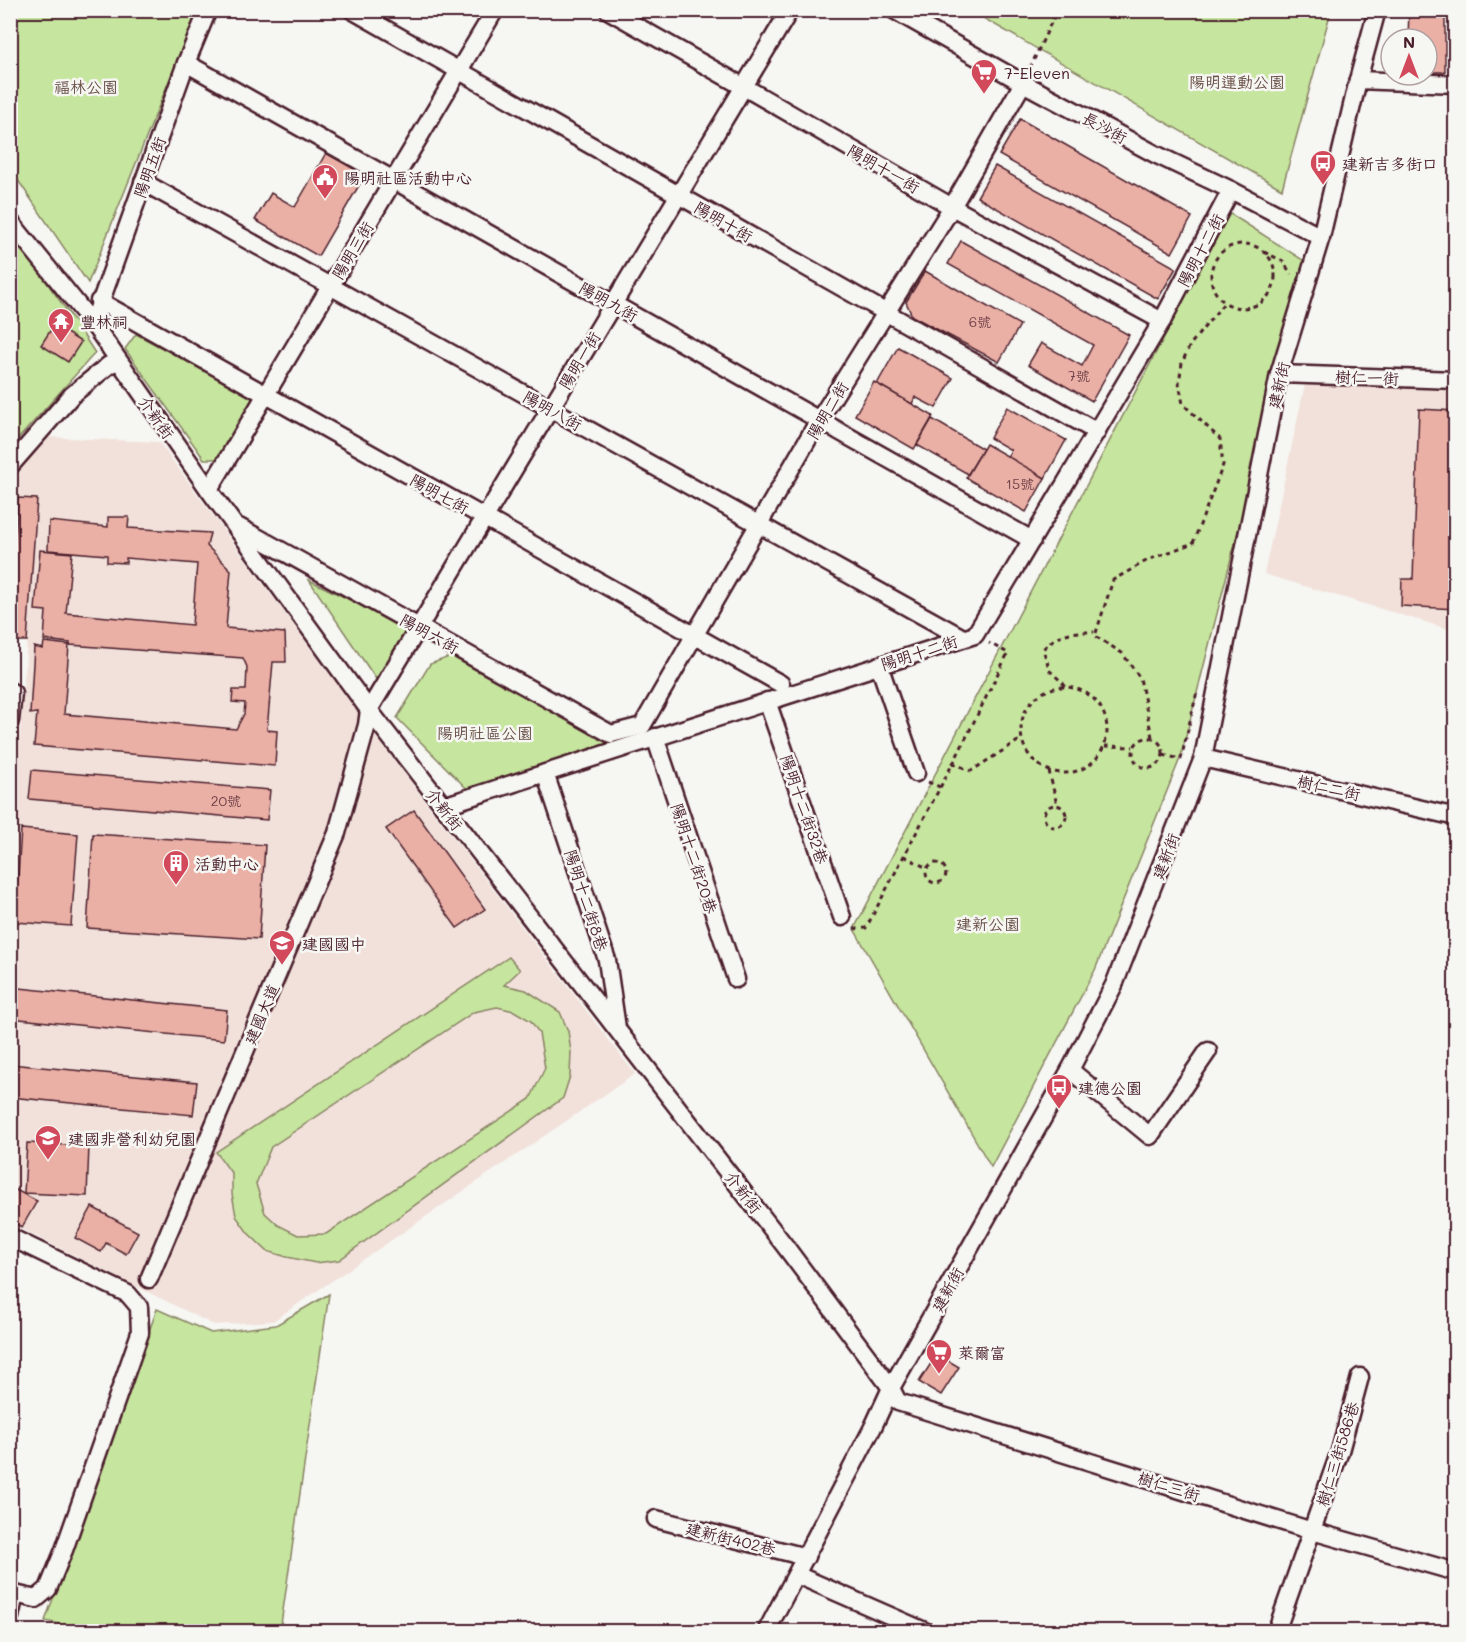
<svg xmlns="http://www.w3.org/2000/svg" width="1466" height="1642" viewBox="0 0 1466 1642" font-family="Mali,'LXGW WenKai TC',sans-serif">
<rect width="100%" height="100%" fill="#f6f6f2"/>
<filter id="ink" filterUnits="userSpaceOnUse"><feTurbulence type="fractalNoise" baseFrequency=".0167" numOctaves="2"/><feDisplacementMap in="SourceGraphic" scale="12" xChannelSelector="R" yChannelSelector="G"/><feConvolveMatrix kernelMatrix="1 2 1 2 8 2 1 2 1" color-interpolation-filters="sRGB"/></filter>
<g filter="url(#ink)">
<g fill="#f2e1db">
<path d="M1305,384L1455,391V631L1264,574Z"/>
<path d="M45,437L159,442L367,725L635,1074L273,1321L214,1325L11,1224L10,858L27,642L11,641L10,485L16,468Z"/>
</g>
<g fill="#c6e59e" stroke="#888264" stroke-width="1.5" fill-rule="evenodd">
<path d="M10,11H197L88,283L11,170Z"/>
<path d="M971,11L1331,10V11L1282,189Z"/>
<path d="M1229,213L1306,262L1181,756L1095,970L991,1167L854,929Z"/>
<path d="M10,231L73,319L95,353L11,447Z"/>
<path d="M136,334L254,397L218,459H204L125,349Z"/>
<path d="M309,580L416,632L382,688Z"/>
<path d="M457,654L610,744L471,793L397,718L430,664Z"/>
<path d="M509,957L520,970L504,985L526,990L560,1012L568,1031L571,1052L570,1076L563,1098L339,1260L316,1263L287,1257L267,1251L248,1233L236,1216L232,1194V1174L216,1152ZM497,1007L514,1011L531,1021L539,1033L545,1068L530,1099L326,1234L298,1235L278,1225L265,1213L256,1184L271,1147L474,1012Z"/>
<path d="M329,1294L280,1631L98,1632L45,1621L157,1309L211,1333L276,1325Z"/>
</g>
<g fill="#eab0a6" stroke="#4a1f2b" stroke-width="1.5">
<path d="M1409,10H1445V72H1427V39H1408Z"/>
<path d="M1020,119L1192,217L1172,253L999,155Z"/>
<path d="M326,153L365,175L318,256L255,220L271,193L295,207Z"/>
<path d="M995,166L1176,268L1158,299L977,197Z"/>
<path d="M961,241L1129,335L1092,401L1028,365L1041,343L1082,366L1093,345L948,264Z"/>
<path d="M925,271L1020,325L999,362L912,316L906,302Z"/>
<path d="M54,325L81,342L68,362L41,345Z"/>
<path d="M898,347L953,378L936,408L915,397L912,404L877,384Z"/>
<path d="M874,382L933,416L914,449L855,415Z"/>
<path d="M1007,407L1066,440L1045,478L1007,457L1011,450L990,438Z"/>
<path d="M1419,409L1456,411V609L1401,606L1402,579H1413Z"/>
<path d="M932,419L983,449L968,474L917,445Z"/>
<path d="M986,444L1045,478L1026,512L966,478Z"/>
<path d="M18,498L37,499L27,641H10V603Z"/>
<path d="M108,517H129L128,528L210,533L207,546L231,570L226,628L285,633L286,662H273L267,730L277,731L275,766L34,746L37,713L30,714L34,647L43,649L44,642L69,645L64,714L236,729L244,714L245,703L232,702L233,690H246L247,667L243,658L70,645V643L44,640L46,611L35,610L40,550L72,553L66,613L192,625L197,564L126,558V563L107,562V555L48,550L49,521L108,527Z"/>
<path d="M32,770L270,790L267,820L29,799Z"/>
<path d="M414,810L485,909L457,928L386,829Z"/>
<path d="M21,829L78,834L71,926L15,922Z"/>
<path d="M93,834L265,845L259,939L87,928Z"/>
<path d="M10,987L227,1010L224,1040L10,1018Z"/>
<path d="M10,1064L197,1082L193,1115L10,1097Z"/>
<path d="M27,1143L89,1146L87,1196L24,1193Z"/>
<path d="M12,1188L37,1201L22,1227L10,1221V1190Z"/>
<path d="M92,1207L138,1232L126,1254L106,1243L101,1252L75,1238Z"/>
<path d="M937,1354L959,1367L941,1395L919,1382Z"/>
</g>
<g fill="none" stroke-linecap="round" stroke-linejoin="round">
<g stroke="#4a1f2b" stroke-width="21">
<g id="minor">
<path d="M352,10L1097,432"/>
<path d="M608,10L744,87L952,207L1162,321"/>
<path d="M894,10L1023,83L1155,154L1231,190L1321,237"/>
<path d="M186,63L1032,540"/>
<path d="M1358,80L1456,84"/>
<path d="M143,182L963,638"/>
<path d="M10,221L94,325L209,490L369,710L785,1246L891,1388L898,1402L1312,1531L1456,1572"/>
<path d="M99,301L781,684"/>
<path d="M97,312L186,63L208,10"/>
<path d="M1279,374L1456,380"/>
<path d="M10,466L72,395L109,365L118,361"/>
<path d="M209,490L495,10"/>
<path d="M239,527L611,734L642,726L819,420L952,207L1023,83"/>
<path d="M879,665L916,773"/>
<path d="M10,691L13,693L10,721"/>
<path d="M767,701L842,917"/>
<path d="M655,737L736,979"/>
<path d="M1203,758L1456,817"/>
<path d="M545,773L607,960L617,1028"/>
<path d="M443,806L975,635L1162,321L1231,190"/>
<path d="M1070,1070L1150,1136L1208,1051"/>
<path d="M10,1237L128,1294L139,1307L140,1333L64,1550L48,1589L36,1599L15,1594L10,1589"/>
<path d="M149,1279L337,833L367,725L369,710L790,10"/>
<path d="M656,1519L806,1557"/>
<path d="M797,1575L927,1632"/>
<path d="M10,1617L15,1594"/>
<path d="M766,1632L873,1427L891,1388L1070,1070L1114,985L1203,758L1279,374L1321,237L1358,80L1377,10"/>
<path d="M1276,1632L1340,1451L1360,1377"/>
</g>
</g>
<g stroke="#4a1f2b" stroke-width="3" stroke-dasharray="4.5 4.5" stroke-linecap="butt">
<path d="M1030,68L1057,10"/>
<circle cx="1243" cy="276" r="32"/>
<path d="M1264,252L1283,261L1291,274"/>
<path d="M1065,686L1062,682L1050,671L1043,649C1061,631 1071,632 1094,632"/>
<circle cx="1064" cy="730" r="43"/>
<path d="M1152,737L1140,678L1122,653L1095,636L1113,580L1148,560L1193,543L1223,465L1220,439L1183,404L1179,383L1182,363L1190,345L1224,303"/>
<circle cx="1148" cy="753" r="15"/>
<path d="M1105,746L1133,747"/>
<path d="M1163,755L1181,759L1197,692"/>
<path d="M953,764L1008,653L989,643"/>
<path d="M1049,771L1057,805"/>
<path d="M928,782L940,787"/>
<circle cx="1055" cy="816" r="11"/>
<path d="M904,856L927,868"/>
<circle cx="936" cy="873" r="10"/>
<path d="M854,929L866,928L953,763L971,771L1021,739"/>
</g>
<use href="#minor" stroke="#f6f6f2" stroke-width="16"/>
</g>
</g>
<defs>
<g id="supermarket-pin" transform="scale(1.35)"><path d="M0 17L-7.5 6A9.5 9.5 0 1 1 7.5 6Z" fill="#d1495b" stroke="#f6f6f2"/><path d="M-6-5.5h2.5l.6 2H6L4.5 2H-2.5L-4.4-4H-6ZM-1.5 3.2a1.3 1.3 0 1 0 .1 0ZM3 3.2a1.3 1.3 0 1 0 .1 0Z" fill="#fff"/></g>
<g id="bus-pin" transform="scale(1.35)"><path d="M0 17L-7.5 6A9.5 9.5 0 1 1 7.5 6Z" fill="#d1495b" stroke="#f6f6f2"/><path d="M-5-6H5V4H4V6H2V4H-2V6H-4V4H-5ZM-3.5-4V0h7V-4ZM-3.5 1.2v1.5H-2V1.2ZM2 1.2v1.5H3.5V1.2Z" fill="#fff"/></g>
<g id="civic-pin" transform="scale(1.35)"><path d="M0 17L-7.5 6A9.5 9.5 0 1 1 7.5 6Z" fill="#d1495b" stroke="#f6f6f2"/><path d="M-.6-6.5H3V-4.5H.6V-3L4-1V1h2V6H-6V1h2V-1L-.6-3ZM-1.2 2.5V6h2.4V2.5Z" fill="#fff"/></g>
<g id="temple-pin" transform="scale(1.35)"><path d="M0 17L-7.5 6A9.5 9.5 0 1 1 7.5 6Z" fill="#d1495b" stroke="#f6f6f2"/><path d="M0-6L5-2H3V0L6.5 2.5H4V6H1.5V3h-3V6H-4V2.5H-6.5L-3 0V-2H-5Z" fill="#fff"/></g>
<g id="building-pin" transform="scale(1.35)"><path d="M0 17L-7.5 6A9.5 9.5 0 1 1 7.5 6Z" fill="#d1495b" stroke="#f6f6f2"/><path d="M-4-6H4V6H1V3H-1V6H-4ZM-2.5-4.3h1.7v1.8h-1.7ZM.8-4.3h1.7v1.8H.8ZM-2.5-1h1.7V.8h-1.7ZM.8-1h1.7V.8H.8Z" fill="#fff"/></g>
<g id="school-pin" transform="scale(1.35)"><path d="M0 17L-7.5 6A9.5 9.5 0 1 1 7.5 6Z" fill="#d1495b" stroke="#f6f6f2"/><path d="M0-5L7-2L0 1L-7-2ZM-4 1L0 2.5L4 1V4Q0 6-4 4Z" fill="#fff"/></g>
</defs>
<g fill-rule="evenodd">
<use href="#supermarket-pin" x="984" y="72"/>
<use href="#bus-pin" x="1323" y="163"/>
<use href="#civic-pin" x="325" y="177"/>
<use href="#temple-pin" x="61" y="321"/>
<use href="#building-pin" x="176" y="863"/>
<use href="#school-pin" x="282" y="943"/>
<use href="#bus-pin" x="1059" y="1087"/>
<use href="#school-pin" x="48" y="1138"/>
<use href="#supermarket-pin" x="939" y="1352"/>
</g>
<g text-anchor="middle" dominant-baseline="central" stroke-width="5" stroke-linejoin="round" paint-order="stroke">
<g font-size="14" fill="#72434a">
<text x="980" y="321">6號</text>
<text x="1079" y="375">7號</text>
<text x="1020" y="483">15號</text>
<text x="226" y="800">20號</text>
</g>
<g font-size="16" fill="#4a1f2b" stroke="#f6f6f2" text-anchor="start">
<text x="1004" y="72">7-Eleven</text>
<text x="1342" y="163">建新吉多街口</text>
<text x="344" y="177">陽明社區活動中心</text>
<text x="80" y="321">豐林祠</text>
<text x="195" y="863">活動中心</text>
<text x="302" y="943">建國國中</text>
<text x="1078" y="1087">建德公園</text>
<text x="68" y="1138">建國非營利幼兒園</text>
<text x="958" y="1352">萊爾富</text>
</g>
<g font-size="16" fill="#695048" stroke="#f6f6f2">
<text x="1237" y="81">陽明運動公園</text>
<text x="86" y="86">福林公園</text>
<text x="485" y="732">陽明社區公園</text>
<text x="988" y="923">建新公園</text>
</g>
<g font-size="16" fill="#4a1f2b" stroke="#f6f6f2">
<text transform="translate(1105 127) rotate(28)">長沙街</text>
<text transform="translate(149 167) rotate(-70)">陽明五街</text>
<text transform="translate(884 168) rotate(30)">陽明十一街</text>
<text transform="translate(724 221) rotate(30)">陽明十街</text>
<text transform="translate(352 250) rotate(-59)">陽明三街</text>
<text transform="translate(1200 250) rotate(-62)">陽明十二街</text>
<text transform="translate(609 301) rotate(29)">陽明九街</text>
<text transform="translate(579 360) rotate(-59)">陽明一街</text>
<text transform="translate(1367 377) rotate(2)">樹仁一街</text>
<text transform="translate(1278 385) rotate(-77)">建新街</text>
<text transform="translate(553 410) rotate(29)">陽明八街</text>
<text transform="translate(827 410) rotate(-59)">陽明二街</text>
<text transform="translate(157 417) rotate(55)">介新街</text>
<text transform="translate(440 493) rotate(29)">陽明七街</text>
<text transform="translate(430 633) rotate(29)">陽明六街</text>
<text transform="translate(919 652) rotate(-18)">陽明十二街</text>
<text transform="translate(1329 787) rotate(13)">樹仁二街</text>
<text transform="translate(445 809) rotate(52)">介新街</text>
<text transform="translate(805 809) rotate(71)">陽明十二街32巷</text>
<text transform="translate(1165 856) rotate(-69)">建新街</text>
<text transform="translate(695 858) rotate(72)">陽明十二街20巷</text>
<text transform="translate(587 900) rotate(72)">陽明十二街8巷</text>
<text transform="translate(261 1014) rotate(-67)">建國大道</text>
<text transform="translate(744 1192) rotate(52)">介新街</text>
<text transform="translate(947 1289) rotate(-61)">建新街</text>
<text transform="translate(1337 1454) rotate(-73)">樹仁三街586巷</text>
<text transform="translate(1169 1486) rotate(17)">樹仁三街</text>
<text transform="translate(731 1538) rotate(14)">建新街402巷</text>
</g>
</g>
<rect width="1466" height="1642" fill="none" stroke="#f6f6f2" stroke-width="36"/>
<rect x="18" y="18" width="1430" height="1606" fill="none" stroke="#4a1f2b" stroke-width="2" filter="url(#ink)"/>
<g transform="translate(1409 57)"><circle r="28" fill="#f6f6f2" stroke="#b1a0a2" stroke-width="1.5"/>
<path d="M0-4.5L10 22L0 15L-10 22Z" fill="#d1495b"/>
<text y="-9" font-size="16" font-weight="bold" text-anchor="middle" fill="#4a1f2b">N</text>
</g>
</svg>
